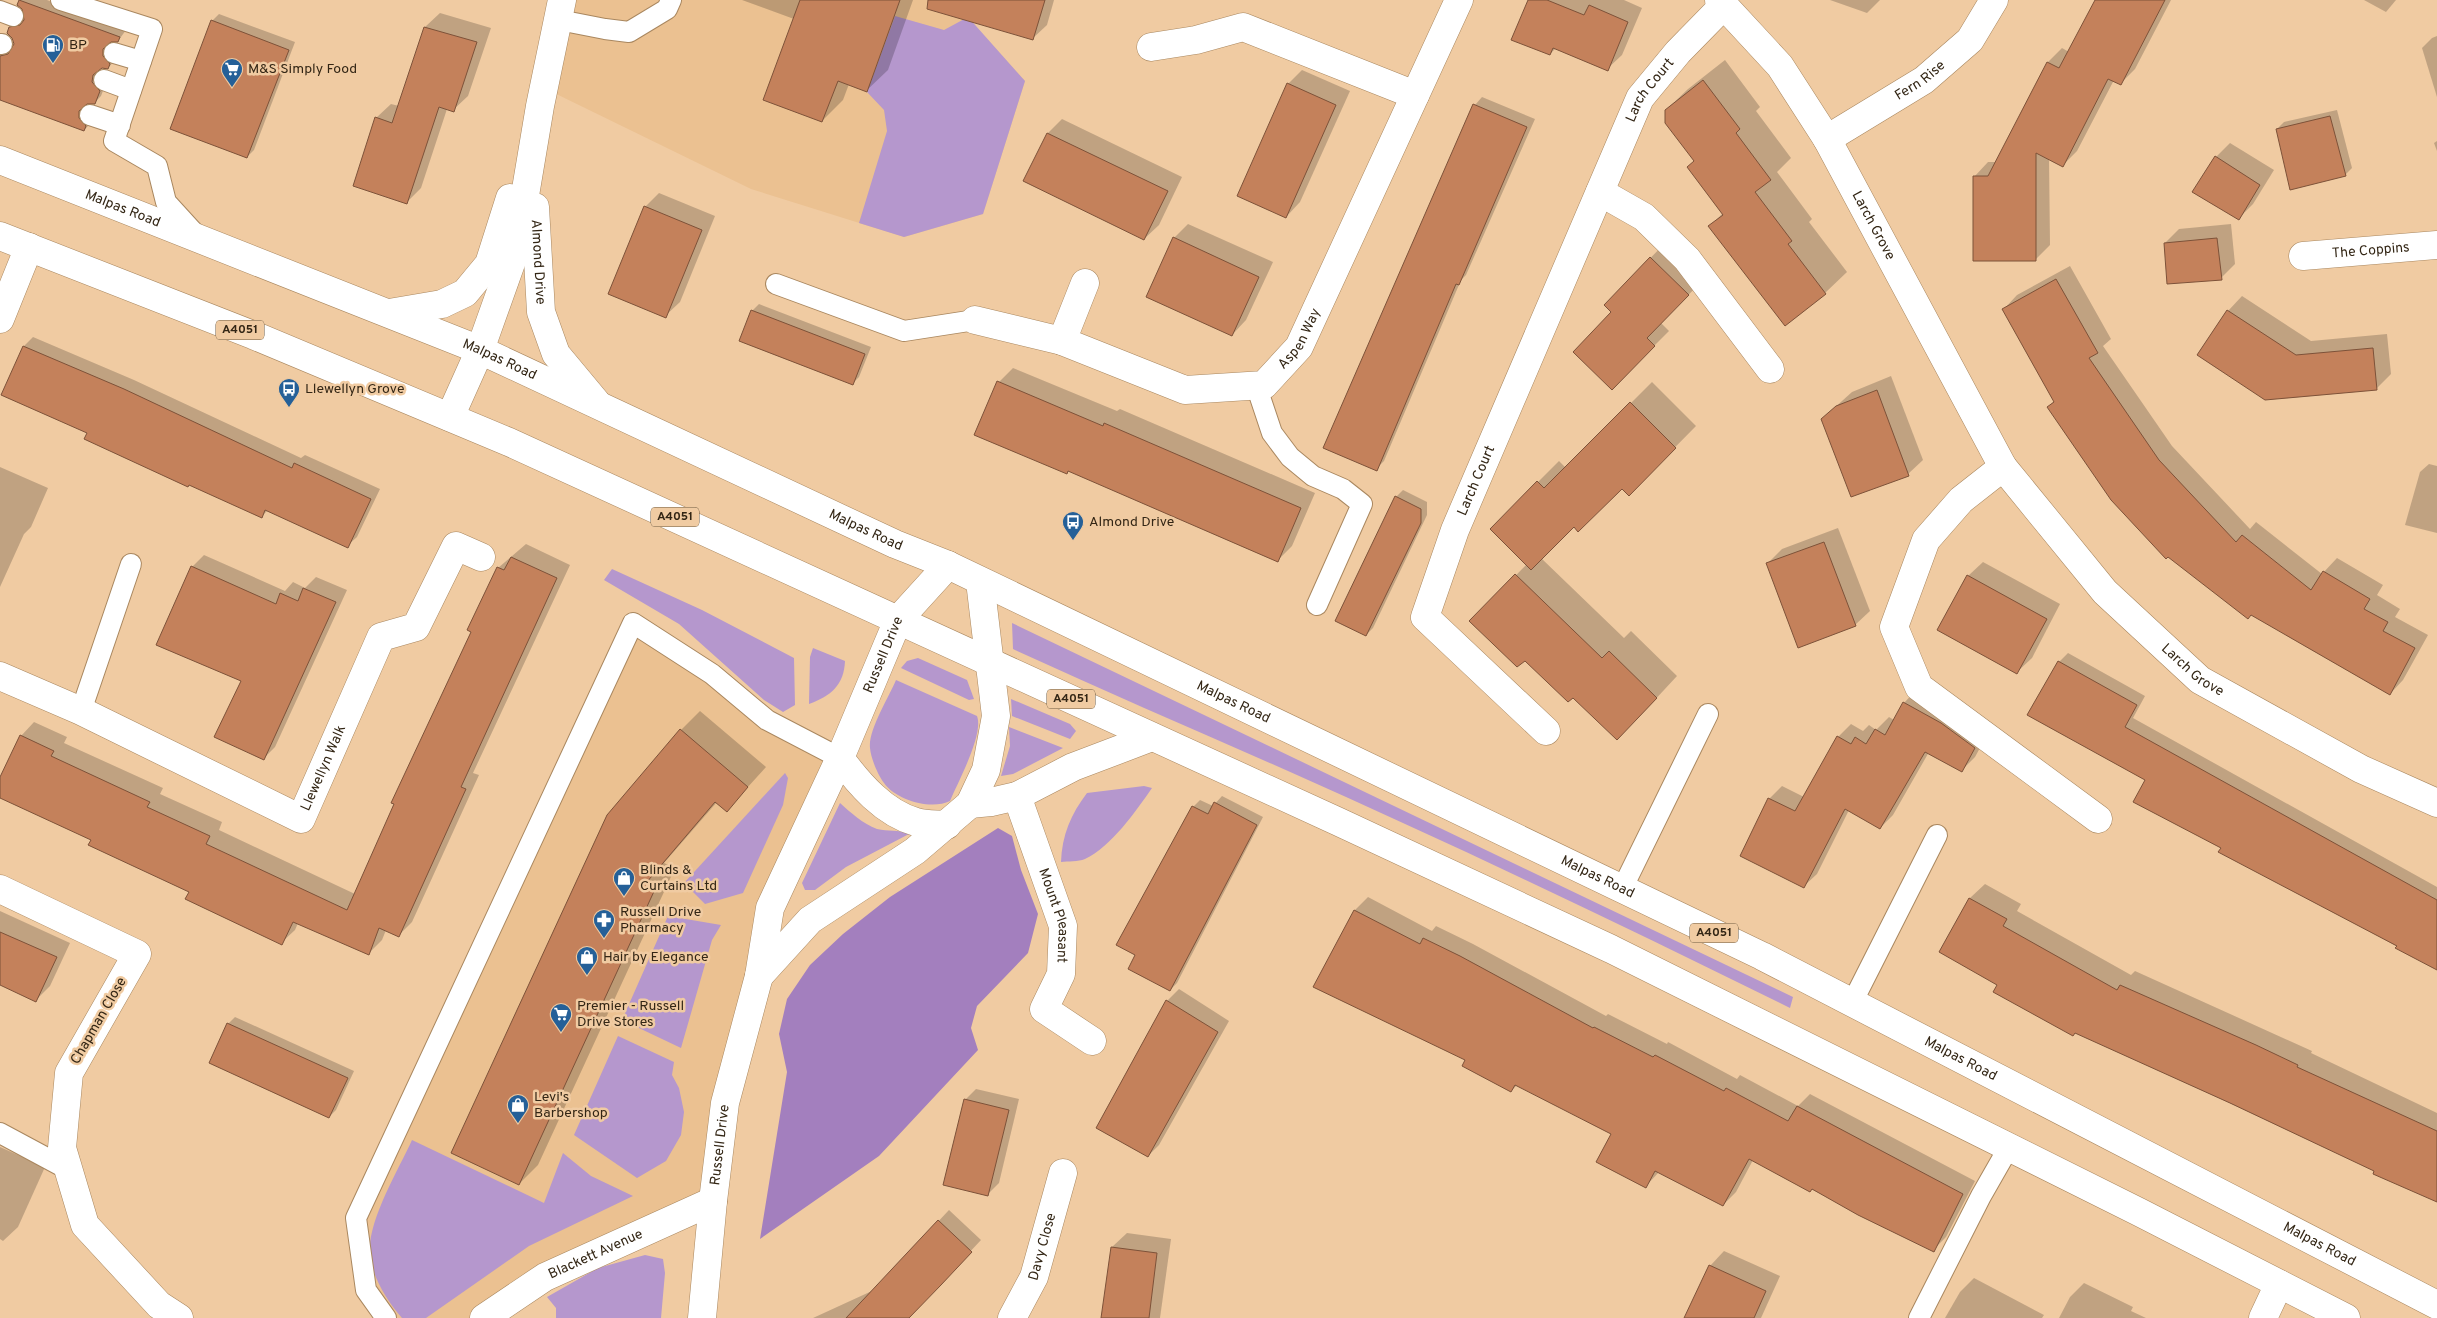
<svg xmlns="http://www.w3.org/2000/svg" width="2437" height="1318" viewBox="0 0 2437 1318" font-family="Overpass,sans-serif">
<rect width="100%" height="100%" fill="#f0cba2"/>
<g fill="#ebc191">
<path d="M563,0H963L960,9L1025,81L983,214L904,237L751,189L544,88Z"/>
<path d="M633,623L840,758L770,908L713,1201L484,1318H386L366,1290L356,1218Z"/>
</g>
<g fill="#b597cd">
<path d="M895,16L944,30L968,17L1025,81L983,214L904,237L859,223L887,131L884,110L867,92Z"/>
<path d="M612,569L702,610L794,658L795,705L783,712L764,700L679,624L604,580Z"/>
<path d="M1012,623L1793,997L1790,1008C1624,926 1457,846 1288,771C1196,730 1104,691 1013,649Z"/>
<path d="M813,648L845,661C844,685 831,696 809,704L810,657Z"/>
<path d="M918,658L967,680L974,699L969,700L901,668L907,661Z"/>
<path d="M896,680L977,716C984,734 958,782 950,801C932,810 897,801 884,783C878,775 871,759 870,748C868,730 889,697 896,680Z"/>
<path d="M1011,699L1070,724L1076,731L1070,739L1012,716Z"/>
<path d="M1009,727L1063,748L1013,774L1001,776L1010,746Z"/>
<path d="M785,773L788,778L783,805L743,893L705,904L684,883Z"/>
<path d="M1144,786L1152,788C1136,811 1111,847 1085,859C1078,862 1068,861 1061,862C1062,835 1071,814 1087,793Z"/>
<path d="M840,803C850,812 863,824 877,829C888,832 898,829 909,834L846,867L815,890H805L802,883Z"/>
<path d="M668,916L721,925L712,940L681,1048L622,1020Z"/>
<path d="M618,1036L674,1062L672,1075L679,1088L684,1112L681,1135L666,1161L637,1178L574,1135Z"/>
<path d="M412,1140L544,1203L563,1153L591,1176L633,1196L529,1246L426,1318H402C388,1302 373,1279 370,1256C366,1223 398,1171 412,1140Z"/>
<path d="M645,1255L663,1259L665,1273L661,1318H556V1308L547,1297L598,1268Z"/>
</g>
<path fill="#a37fbe" d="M998,828L1012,836L1021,870L1038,914L1028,953L977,1006L971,1028L978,1050L879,1156L760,1239L787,1072L779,1034L787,999L810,965L843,934L890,897Z"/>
<g fill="#0003">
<path d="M20,0H47L126,30L118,41H109V49L115,60L108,68H100L99,75L106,83L101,96L94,103H85V111L91,123L84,130L0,98V55L6,49L14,48V38L10,28L17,21L25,19L24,8L19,4Z"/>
<path d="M742,0H913L888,70L866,91L849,84L843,100L822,121L794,19Z"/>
<path d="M990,0H1054L1047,25L1032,39Z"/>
<path d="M1529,0H1624L1642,8L1622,55L1607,69L1556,48L1550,54Z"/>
<path d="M1830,0H1880L1867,13Z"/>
<path d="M2096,0H2171L2135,69L2120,84L2114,80L2077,151L2063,165L2049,158L2050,245L2035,260L1974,177L1988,162H1996L2048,62L2062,48L2069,52Z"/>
<path d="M2364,0H2396L2386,12Z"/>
<path d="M440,13L491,28L468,96L453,110L447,109L421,188L407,202L376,118L391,104L399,106L425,27Z"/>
<path d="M219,14L295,42L254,150L247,157L212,21Z"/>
<path d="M2437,36V97L2422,48L2432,38Z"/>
<path d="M1725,60L1760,107L1756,111L1791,158L1777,172L1812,219L1809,222L1847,272L1825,293L1785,324L1710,226L1723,213L1666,110L1688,89Z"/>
<path d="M1302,70L1350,91L1300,202L1286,217L1288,84Z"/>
<path d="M1482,97L1535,119L1466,275L1461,280L1384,461L1376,469L1325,447L1475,105Z"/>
<path d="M2337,110L2352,168L2345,175L2277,129L2284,122Z"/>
<path d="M1062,119L1182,177L1159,225L1144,239L1025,180L1048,133Z"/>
<path d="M2437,141V151L2434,143Z"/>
<path d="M2230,143L2274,170L2253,204L2238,219L2216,157Z"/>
<path d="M659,193L715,216L680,302L665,316L645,207Z"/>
<path d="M1188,224L1273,262L1246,320L1232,335L1174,238Z"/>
<path d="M2231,224L2235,264L2221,278L2165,243L2179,229Z"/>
<path d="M1665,243L1703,280L1661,323L1669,331L1612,388L1613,312L1605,305Z"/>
<path d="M2070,266L2111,339L2103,346L2172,446L2250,529L2256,522L2322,574L2337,558L2383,585L2377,595L2400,609L2395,617L2428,635L2403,680L2390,694L2048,407L2054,401L2004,309L2017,295Z"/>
<path d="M2242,296L2311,341L2387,334L2391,374L2376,389L2198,355L2228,311Z"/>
<path d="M759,304L871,347L859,377L852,384L752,311Z"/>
<path d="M33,337L134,380L301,458L305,455L380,489L357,537L347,546L268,510L262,516L89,432L24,346Z"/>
<path d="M1013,368L1117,411L1120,409L1315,493L1292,546L1278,560L1069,470L1067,473L999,382Z"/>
<path d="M1891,376L1923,460L1908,474L1822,419L1852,392Z"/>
<path d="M1652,382L1696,426L1629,494L1622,487L1574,525L1541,558L1624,638L1631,631L1677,676L1638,718L1573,696L1471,621L1527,564L1491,529L1559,461L1566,468Z"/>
<path d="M2429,464L2437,466V533L2405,525L2420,472Z"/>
<path d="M0,467L48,488L31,527L24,534L0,587Z"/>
<path d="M1403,490L1427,502V515L1373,628L1366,635L1396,497Z"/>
<path d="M1838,528L1870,611L1855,625L1767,564L1782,549Z"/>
<path d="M526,544L570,565L473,773L479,775L412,922L399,935L386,930L382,940L369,953L298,923L295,930L281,943L191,891L92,839L0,797V780L21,736L34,722L67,737L64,743L163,788L160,794L222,822L219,830L355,894L473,631L498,568Z"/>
<path d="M204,555L285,591L293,582L305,588L316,577L347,590L275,747L263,759L242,681L192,567Z"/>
<path d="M1983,562L2060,604L2032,658L2017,672L1968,576Z"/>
<path d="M2068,653L2145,696L2133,718L2437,887V969L2222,848L2147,780L2059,662Z"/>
<path d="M1916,690L1987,735L1975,757L1962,770L1929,752L1893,815L1880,828L1849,810L1817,874L1804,886L1769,799L1782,786L1804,797L1838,737L1851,724L1863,731L1869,725L1876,730L1889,717L1894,720L1904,703Z"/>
<path d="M700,711L766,767L727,810L717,802L664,863L675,868L538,1165L519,1184L681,730Z"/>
<path d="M1222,796L1263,817L1177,983L1170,990L1137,955L1193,807L1200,800L1213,806Z"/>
<path d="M1985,884L2021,904L2017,911L2131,975L2135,971L2312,1051L2311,1053L2437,1113V1201L2376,1170L2075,1032L1999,984L1940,951L1970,898Z"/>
<path d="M1368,897L1432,931L1436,926L1473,944L1606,1016L1608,1014L1667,1044L1668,1042L1737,1079L1740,1075L1798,1106L1810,1094L1975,1181L1946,1237L1933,1250L1753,1160L1736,1192L1723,1205L1659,1172L1646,1186L1613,1134L1517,1085L1511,1091L1467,1059L1315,987L1355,910Z"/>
<path d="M0,911L70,943L50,986L36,1000L0,983Z"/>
<path d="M1179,989L1229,1021L1159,1145L1148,1156L1098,1128L1167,1001Z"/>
<path d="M235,1017L354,1071L336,1110L329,1117L228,1024Z"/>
<path d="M976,1089L1019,1099L999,1183L988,1194L965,1100Z"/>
<path d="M0,1147L45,1167L18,1227L3,1241L0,1239Z"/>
<path d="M949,1210L981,1240L908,1318H813L874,1290Z"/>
<path d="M1127,1233L1171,1239L1160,1318H1103L1112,1247Z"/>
<path d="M1724,1251L1780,1276L1761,1318H1685L1710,1266Z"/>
<path d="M1974,1278L2044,1315L2042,1318H1945L1960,1292Z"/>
<path d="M2084,1283L2133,1307L2131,1311L2146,1318H2059L2070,1297Z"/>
</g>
<g fill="#c4815b" stroke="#7d5239">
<path d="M19,0L120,37L118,42H111L103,49V56L110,64L108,69L102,68L93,75L92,82L100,91L95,104H87L79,111V118L86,126L84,131L0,100V56L8,54L14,44L12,38L7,33L9,27L20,25L24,20L22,9L17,5Z"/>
<path d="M800,0H900L867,92L838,81L822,122L763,100Z"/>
<path d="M928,0H1045L1033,40L927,9Z"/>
<path d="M1528,0H1547L1584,15L1589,5L1628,22L1608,71L1553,48L1550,55L1511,40Z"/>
<path d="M2095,0H2165L2121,85L2108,79L2063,167L2036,153V261H1973V176H1988L2047,62L2059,68Z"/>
<path d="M211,20L289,50L247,158L170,129Z"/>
<path d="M424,27L477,42L454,112L439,107L407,204L353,186L375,117L392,123Z"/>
<path d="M1703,80L1740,129L1736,133L1771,180L1755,192L1792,241L1788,244L1826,294L1785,326L1708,226L1723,215L1687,167L1694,161L1665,123V110Z"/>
<path d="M1287,83L1336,105L1286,218L1237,196Z"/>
<path d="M1473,104L1527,127L1459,285L1456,284L1377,471L1323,448Z"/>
<path d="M2330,116L2346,176L2290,190L2276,129Z"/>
<path d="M1047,133L1168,191L1144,240L1023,181Z"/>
<path d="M2215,156L2260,185L2239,220L2192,192Z"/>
<path d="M644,206L702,230L666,318L608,294Z"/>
<path d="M1173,237L1259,277L1232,336L1146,297Z"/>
<path d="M2217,238L2222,280L2167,284L2164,243Z"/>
<path d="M1650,257L1689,295L1647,338L1655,346L1612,390L1573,352L1611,312L1604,305Z"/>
<path d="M2056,279L2098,353L2089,358L2159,460L2236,542L2242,535L2311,590L2323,571L2370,599L2364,609L2388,622L2383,631L2415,648L2390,695L2251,615L2248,619L2168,557L2166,559L2111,500L2047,407L2054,402L2002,309Z"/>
<path d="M751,310L865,354L853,385L739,341Z"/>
<path d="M2227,310L2296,355L2373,348L2377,390L2265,400L2197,355Z"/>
<path d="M23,346L124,389L292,468L294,463L371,499L348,548L265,510L262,518L189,485L188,487L84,439L87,433L1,395Z"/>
<path d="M997,381L1103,426L1104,423L1301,508L1278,562L1068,471L1067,474L974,435Z"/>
<path d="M1877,390L1909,476L1851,497L1821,419L1836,406Z"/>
<path d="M1630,402L1676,448L1629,496L1622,489L1578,532L1574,527L1531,570L1490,529L1537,481L1544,488Z"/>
<path d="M1395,496L1421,509V523L1366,636L1335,621Z"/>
<path d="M1824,542L1856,626L1798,648L1766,563Z"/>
<path d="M511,557L557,578L461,787L466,789L399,937L379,928L369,955L293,922L282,945L185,899L189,892L88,845L91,840L0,798V777L20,735L54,751L51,756L150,802L147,807L210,836L206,844L347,910L394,804L391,803L471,632L467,630L497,567L504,570Z"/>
<path d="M191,566L276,604L280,593L298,601L303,588L336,602L264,760L214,737L241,681L156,645Z"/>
<path d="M1515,574L1602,658L1609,651L1657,698L1617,740L1573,698L1568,702L1525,661L1517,667L1469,621Z"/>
<path d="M1967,575L2047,619L2017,674L1937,630Z"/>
<path d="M2058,661L2137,705L2125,727L2437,900V970L2395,948L2397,946L2218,852L2221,848L2133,802L2145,780L2027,715Z"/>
<path d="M1903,702L1941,723L1975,748L1962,772L1925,752L1880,829L1845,809L1804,888L1740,856L1768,798L1795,811L1837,736L1851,744L1855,737L1866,744L1875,729L1885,735Z"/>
<path d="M680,729L748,787L727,812L715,802L646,883L656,887L519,1185L451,1153L607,815Z"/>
<path d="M1214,802L1257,825L1170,991L1128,969L1135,955L1116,945L1192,806L1208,814Z"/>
<path d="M1969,898L2007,919L2003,926L2117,990L2120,985L2256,1045L2298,1065L2297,1067L2437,1131V1202L2373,1174L2374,1171L2230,1103L2075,1033L2073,1036L1993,992L1997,985L1939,952Z"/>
<path d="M1354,910L1420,944L1423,938L1460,956L1593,1028L1594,1027L1653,1057L1655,1055L1724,1091L1726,1088L1788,1121L1797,1106L1963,1194L1934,1252L1858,1215L1812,1189L1810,1192L1749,1159L1723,1206L1655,1171L1646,1188L1596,1162L1611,1134L1515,1085L1511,1092L1462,1066L1465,1060L1313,987Z"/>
<path d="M0,932L57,957L36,1002L0,985Z"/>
<path d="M1166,1000L1218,1032L1148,1157L1096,1128Z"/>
<path d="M227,1023L348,1078L329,1118L209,1063Z"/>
<path d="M964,1099L1009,1110L988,1196L943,1185Z"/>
<path d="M938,1220L972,1252L941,1285L909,1318H846Z"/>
<path d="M1111,1247L1157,1253L1149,1318H1101Z"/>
<path d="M1709,1265L1766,1291L1754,1318H1684Z"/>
</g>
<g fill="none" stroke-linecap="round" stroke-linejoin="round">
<g stroke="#a9875f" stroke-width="22">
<g id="service">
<path d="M61,0L152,29L114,141L157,166L166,202L197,236"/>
<path d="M0,11L13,16"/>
<path d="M559,20L605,29L629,32L667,9L671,0"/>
<path d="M0,44H2"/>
<path d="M114,53L141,61"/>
<path d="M104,80L131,90"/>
<path d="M90,115L120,125"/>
<path d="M776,284L904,331L975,320"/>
<path d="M1256,385L1272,433L1290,457L1313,476L1343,489L1362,504L1317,605"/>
<path d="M81,711L131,564"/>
<path d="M1622,889L1708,714"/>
<path d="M1852,1003L1937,835"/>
<path d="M0,1133L69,1170"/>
<path d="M386,1318L366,1290L356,1218L633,623L712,674L767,720L840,758"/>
<path d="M1919,1318L1981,1196L2009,1147"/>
</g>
</g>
<g stroke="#a9875f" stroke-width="29">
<g id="minor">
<path id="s1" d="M1719,0L1780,66L1827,139L2003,467L2105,592L2200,680L2361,769L2437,803"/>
<path d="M1151,47L1196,40L1243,27L1415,95"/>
<path id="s2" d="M1827,139L1924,80L1970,40L1994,0"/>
<path d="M1600,192L1644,217L1687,259L1770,369"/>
<path id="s3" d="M535,207L541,312L556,354L596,402"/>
<path id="s4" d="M2303,256L2437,245"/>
<path d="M389,313L442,304L465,293L489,264L510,198"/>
<path d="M0,319L29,247"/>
<path id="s5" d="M975,320L1062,341L1185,390L1264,385L1299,347L1459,0"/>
<path d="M1062,341L1085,283"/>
<path d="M480,350L516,249L540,106L562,0"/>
<path d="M2003,467L1961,500L1926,540L1894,627L1919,687L2098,819"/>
<path id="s6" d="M0,676L81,711L301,819L381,637L416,627L456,546L481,557"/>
<path id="s7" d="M1546,731L1425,617L1455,530L1640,98L1678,52L1724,5"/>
<path d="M840,758C859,784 884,813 916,822C926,825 937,824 947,825"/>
<path id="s8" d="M1017,796L1063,926L1061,974L1044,1009L1092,1041"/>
<path d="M970,804L991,802L1017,796L1073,767L1152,737"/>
<path d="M0,889L137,954L69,1073L62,1148L85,1225L159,1305L179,1318"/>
<path d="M759,976L810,920L915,851L970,804L986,770L996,716L980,581"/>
<path id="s9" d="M484,1318L545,1277L713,1201"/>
<path id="s10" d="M702,1318L713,1201L725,1103L759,976L770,908L840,758L898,620L948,565"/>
<path id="s11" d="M1012,1318L1034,1277L1063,1173"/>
<path d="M2263,1318L2279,1284"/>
</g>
</g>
<g stroke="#a9875f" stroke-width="29">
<g id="primary">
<path id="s12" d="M0,160L480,350L895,544L948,565L1762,956L2437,1305"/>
<path d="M0,236L253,335L509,442L1339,822L1611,949L2139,1212L2346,1318"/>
<path d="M450,417L480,350"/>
</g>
</g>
<use href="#service" stroke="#fff" stroke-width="20"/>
<use href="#minor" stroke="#fff" stroke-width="28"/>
<use href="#primary" stroke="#fff" stroke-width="28"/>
</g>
<defs>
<g id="fuel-pin" transform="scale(1.125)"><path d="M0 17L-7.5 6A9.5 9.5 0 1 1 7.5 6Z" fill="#256098" stroke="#f0cba2"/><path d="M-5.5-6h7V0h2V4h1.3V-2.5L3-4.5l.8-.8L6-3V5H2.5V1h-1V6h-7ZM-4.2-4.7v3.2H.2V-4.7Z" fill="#fff"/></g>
<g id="supermarket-pin" transform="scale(1.125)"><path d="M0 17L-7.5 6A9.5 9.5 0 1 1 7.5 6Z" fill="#256098" stroke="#f0cba2"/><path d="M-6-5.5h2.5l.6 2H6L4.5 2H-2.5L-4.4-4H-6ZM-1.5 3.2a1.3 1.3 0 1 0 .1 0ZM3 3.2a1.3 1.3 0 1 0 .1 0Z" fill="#fff"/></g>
<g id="bus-pin" transform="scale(1.125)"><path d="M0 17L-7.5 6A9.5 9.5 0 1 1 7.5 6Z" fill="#256098" stroke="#f0cba2"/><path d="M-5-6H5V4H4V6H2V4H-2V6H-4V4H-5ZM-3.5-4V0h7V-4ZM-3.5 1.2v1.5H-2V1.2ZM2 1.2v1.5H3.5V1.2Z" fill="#fff"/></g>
<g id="shop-pin" transform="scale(1.125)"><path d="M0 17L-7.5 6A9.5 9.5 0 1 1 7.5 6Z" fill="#256098" stroke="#f0cba2"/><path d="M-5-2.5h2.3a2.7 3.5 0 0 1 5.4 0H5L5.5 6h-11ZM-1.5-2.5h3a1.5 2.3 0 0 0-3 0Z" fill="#fff"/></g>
<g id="pharmacy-pin" transform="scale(1.125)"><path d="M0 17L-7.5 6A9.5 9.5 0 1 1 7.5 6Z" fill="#256098" stroke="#f0cba2"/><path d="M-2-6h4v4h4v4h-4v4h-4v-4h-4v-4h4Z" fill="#fff"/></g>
</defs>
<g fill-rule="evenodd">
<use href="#fuel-pin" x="53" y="45"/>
<use href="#supermarket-pin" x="232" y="69"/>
<use href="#bus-pin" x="289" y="389"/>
<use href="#bus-pin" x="1073" y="522"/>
<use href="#shop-pin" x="624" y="878"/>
<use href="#pharmacy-pin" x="604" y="920"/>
<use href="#shop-pin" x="587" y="957"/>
<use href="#supermarket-pin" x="561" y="1014"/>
<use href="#shop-pin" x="518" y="1105"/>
</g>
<g text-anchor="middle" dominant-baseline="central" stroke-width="5" stroke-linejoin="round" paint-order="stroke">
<g fill="#f0cba2" stroke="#6c583f" stroke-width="1">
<rect x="216" y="320.5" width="48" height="19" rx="4"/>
<rect x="651" y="507.5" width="48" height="19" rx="4"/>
<rect x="1047" y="689.5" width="48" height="19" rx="4"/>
<rect x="1690" y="923.5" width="48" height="19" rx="4"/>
</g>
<g font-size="12" font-weight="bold" fill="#332615">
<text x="240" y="330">A4051</text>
<text x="675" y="517">A4051</text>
<text x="1071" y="699">A4051</text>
<text x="1714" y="933">A4051</text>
</g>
<g font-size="14" fill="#332615" stroke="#f0cba2" text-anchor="start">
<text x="69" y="45">BP</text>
<text x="248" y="69">M&amp;S Simply Food</text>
<text x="305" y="389">Llewellyn Grove</text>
<text x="1089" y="522">Almond Drive</text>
<text x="640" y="870">Blinds &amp;<tspan x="640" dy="16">Curtains Ltd</tspan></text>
<text x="620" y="912">Russell Drive<tspan x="620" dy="16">Pharmacy</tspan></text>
<text x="603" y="957">Hair by Elegance</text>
<text x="577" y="1006">Premier - Russell<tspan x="577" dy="16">Drive Stores</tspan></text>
<text x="534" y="1097">Levi's<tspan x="534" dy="16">Barbershop</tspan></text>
</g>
<g font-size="14" fill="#332615" stroke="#f0cba2">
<text stroke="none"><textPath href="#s2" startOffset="110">Fern Rise</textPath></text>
<text stroke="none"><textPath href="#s7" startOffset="740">Larch Court</textPath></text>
<text stroke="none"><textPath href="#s12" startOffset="132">Malpas Road</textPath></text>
<text stroke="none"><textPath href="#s1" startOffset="275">Larch Grove</textPath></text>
<text stroke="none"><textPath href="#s4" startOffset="68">The Coppins</textPath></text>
<text stroke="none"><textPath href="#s3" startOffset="55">Almond Drive</textPath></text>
<text stroke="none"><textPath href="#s5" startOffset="360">Aspen Way</textPath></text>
<text stroke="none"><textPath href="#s12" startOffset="538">Malpas Road</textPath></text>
<text stroke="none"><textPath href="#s7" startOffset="312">Larch Court</textPath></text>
<text stroke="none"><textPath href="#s12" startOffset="942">Malpas Road</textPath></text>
<text stroke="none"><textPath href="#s10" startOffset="694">Russell Drive</textPath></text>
<text stroke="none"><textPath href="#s1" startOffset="828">Larch Grove</textPath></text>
<text stroke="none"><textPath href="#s12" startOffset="1348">Malpas Road</textPath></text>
<text stroke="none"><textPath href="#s6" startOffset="389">Llewellyn Walk</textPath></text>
<text stroke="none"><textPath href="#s12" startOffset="1752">Malpas Road</textPath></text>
<text stroke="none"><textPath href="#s8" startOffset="126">Mount Pleasant</textPath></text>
<text transform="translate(99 1021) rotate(-60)">Chapman Close</text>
<text stroke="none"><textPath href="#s12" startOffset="2158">Malpas Road</textPath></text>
<text stroke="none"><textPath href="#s10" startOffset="174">Russell Drive</textPath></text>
<text stroke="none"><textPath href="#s12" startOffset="2562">Malpas Road</textPath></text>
<text stroke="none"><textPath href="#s11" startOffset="78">Davy Close</textPath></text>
<text stroke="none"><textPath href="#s9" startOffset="129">Blackett Avenue</textPath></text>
</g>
</g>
</svg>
